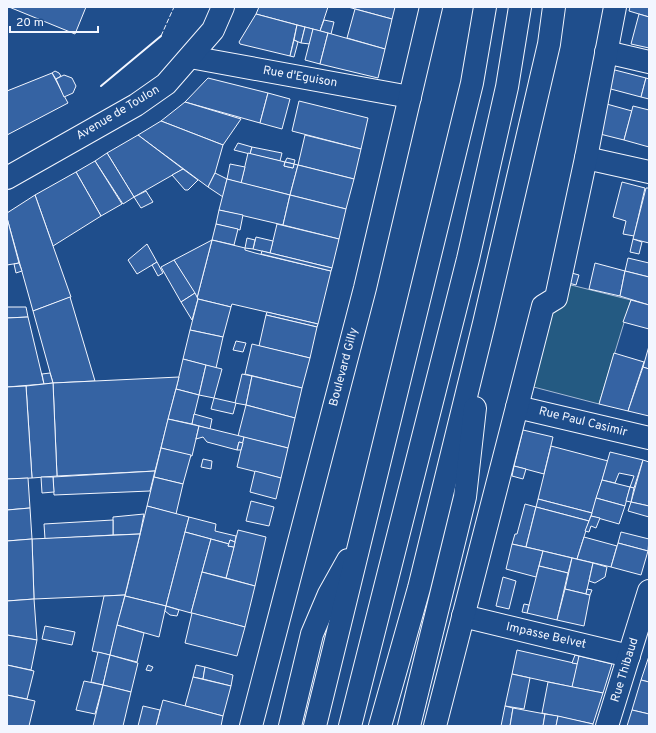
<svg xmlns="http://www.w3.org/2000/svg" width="656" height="733" viewBox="0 0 656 733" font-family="Overpass,sans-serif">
<rect width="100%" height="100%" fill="#1f4e8c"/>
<path fill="#245a82" stroke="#a8bbd7" d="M559,282L631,300L599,404L522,384Z"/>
<g fill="#3563a3" stroke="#f2f6ff">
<path d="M9,7H86L75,34Z"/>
<path d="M259,7H328L320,31L256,14Z"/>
<path d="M348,7H395L392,19Z"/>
<path d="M630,7H649V17L629,11Z"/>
<path d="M355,9L392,19L385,49L347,38Z"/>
<path d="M256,14L297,25L290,56L240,44L239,42Z"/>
<path d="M639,14L649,17V48L631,44Z"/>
<path d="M324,20L334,22L331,34L320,31Z"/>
<path d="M297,25L305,27L301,43L294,40Z"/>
<path d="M305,27L313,29L310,44L301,43Z"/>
<path d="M313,29L328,33L320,64L305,60Z"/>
<path d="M328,33L385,49L378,78L320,64Z"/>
<path d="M294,40L298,42L294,57L290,56Z"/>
<path d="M611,69L646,78L641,97L607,88Z"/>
<path d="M55,71L59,73L61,76L56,79L52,73Z"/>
<path d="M52,73L68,103L7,135V91Z"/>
<path d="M64,75L72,78L76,86L73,93L64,97L56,79Z"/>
<path d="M208,78L268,93L260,123L185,102Z"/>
<path d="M646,78L649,79V99L641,97Z"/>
<path d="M268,93L290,99L282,129L260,123Z"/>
<path d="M299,101L368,118L361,149L292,131Z"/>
<path d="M185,102L241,119L223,145L161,121Z"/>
<path d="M603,103L632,111L624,140L596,133Z"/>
<path d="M633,106L649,110V147L624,140Z"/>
<path d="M161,121L223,145L215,173L208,187L138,135Z"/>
<path d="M138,135L183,169L134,197L107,153Z"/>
<path d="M305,135L361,149L354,179L298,165Z"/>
<path d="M238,143L252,147L250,154L234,150Z"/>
<path d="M252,147L282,153L280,161L250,154Z"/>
<path d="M107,153L134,197L123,204L95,161Z"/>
<path d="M248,153L285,162L284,166L293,168L294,164L298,165L290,195L241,183Z"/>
<path d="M287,158L295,160L294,164L285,162Z"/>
<path d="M95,161L122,204L101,216L76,172Z"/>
<path d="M285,162L294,164L293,168L284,166Z"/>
<path d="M230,164L245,167L241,183L227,179Z"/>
<path d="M298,165L354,179L346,209L290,195Z"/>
<path d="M183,169L198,180L188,190H185L172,175Z"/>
<path d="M76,172L101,216L53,246L35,195Z"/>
<path d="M215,173L227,179L223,197L208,187Z"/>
<path d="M227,179L290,195L283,225L219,210Z"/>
<path d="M622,182L645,188L634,236L623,234L626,221L613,217Z"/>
<path d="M646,188H649V243L633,239Z"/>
<path d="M146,191L153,202L141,208L134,197Z"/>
<path d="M35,195L71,297L33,311L7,218V213Z"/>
<path d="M290,195L346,209L339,239L283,225Z"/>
<path d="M219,210L243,215L240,230L216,224Z"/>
<path d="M7,218L19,263L7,265Z"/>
<path d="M216,224L238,229L234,245L212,240Z"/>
<path d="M277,224L339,239L332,268L270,253Z"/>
<path d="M256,237L273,241L270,253L253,249Z"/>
<path d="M247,238L255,240L253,249L245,248Z"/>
<path d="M633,239L642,242L639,254L630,252Z"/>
<path d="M212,240L245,248V250L255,253L331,271L318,324L232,304L231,307L198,299L197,298Z"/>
<path d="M212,240L197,298L174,260Z"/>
<path d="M147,244L157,262L137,274L128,260Z"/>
<path d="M262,251L332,268L331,271L261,254Z"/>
<path d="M628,258L649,263V277L625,271Z"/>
<path d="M174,260L195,293L181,302L161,267Z"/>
<path d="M157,262L163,273L158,276L152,265Z"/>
<path d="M19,263L22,271L16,273L14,264Z"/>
<path d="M595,263L625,271L620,296L589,289Z"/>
<path d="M625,271L649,277V305L620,296Z"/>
<path d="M568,272L579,275L576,285L565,282Z"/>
<path d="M195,293L198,299L192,320L181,302Z"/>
<path d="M70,297L95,381L53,383L33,311Z"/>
<path d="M198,299L231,307L223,337L190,330Z"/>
<path d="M631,300L649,305V329L623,322Z"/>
<path d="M7,307H26L28,317L7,318Z"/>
<path d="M267,312L318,324L317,327L266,315Z"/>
<path d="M266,315L317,327L310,358L259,346Z"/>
<path d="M28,317L44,384L7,387V318Z"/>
<path d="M190,330L223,337L216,368L183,359Z"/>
<path d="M236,341L246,343L243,352L233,350Z"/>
<path d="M252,344L310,358L302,388L245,374Z"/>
<path d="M649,346V369L643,367Z"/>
<path d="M614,353L644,362L628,411L599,404Z"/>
<path d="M183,359L206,365L199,395L176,389Z"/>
<path d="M206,365L222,369L214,398L199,395Z"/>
<path d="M643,367L649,369V416L628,411Z"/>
<path d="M50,373L53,383L44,384L42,374Z"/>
<path d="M242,374L252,376L246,405L235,403Z"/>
<path d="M252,376L302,388L295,418L246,405Z"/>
<path d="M179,377L155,471L57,476L53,383Z"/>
<path d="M53,383L57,476L32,478L26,386Z"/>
<path d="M26,386L32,478L7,479V387Z"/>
<path d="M176,389L199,395L192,424L168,419Z"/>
<path d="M214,398L236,403L233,414L211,409Z"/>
<path d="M246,405L295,418L288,448L238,436Z"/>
<path d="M194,414L212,419L210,429L192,424Z"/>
<path d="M168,419L199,426L192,456L161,448Z"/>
<path d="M199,426L244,437L243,443L239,442L237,450L207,442L203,437L196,439Z"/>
<path d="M523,430L553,437L544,474L514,466Z"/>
<path d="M244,437L288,448L281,478L237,467Z"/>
<path d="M239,442L243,443L241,450H237Z"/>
<path d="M551,446L608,461L592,513L538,499Z"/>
<path d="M161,448L191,455L183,484L154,477Z"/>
<path d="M610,452L643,460L634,488L630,487L634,476L619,473L615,483L602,480Z"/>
<path d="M203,459L212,461L211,469L201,467Z"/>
<path d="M643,460L649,462V506L631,502Z"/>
<path d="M514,466L526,469L523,479L512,476Z"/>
<path d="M155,471L150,491L54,495L53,477Z"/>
<path d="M255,471L281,478L276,499L250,492Z"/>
<path d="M41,477H53L54,492L42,493Z"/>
<path d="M154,477L183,484L176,514L147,506Z"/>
<path d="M28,478L30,508L7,510V479Z"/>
<path d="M602,480L630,487L625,506L596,498Z"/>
<path d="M630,487L634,488L631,502L626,501Z"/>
<path d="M596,498L625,506L619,524L591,516Z"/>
<path d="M538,499L592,513L589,521L536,507Z"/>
<path d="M251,501L274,507L269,526L246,521Z"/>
<path d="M631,502L649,506V517L628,511Z"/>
<path d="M525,504L536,507L526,547L512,544L515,534H517Z"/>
<path d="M147,506L189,517L166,606L125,596Z"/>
<path d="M536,507L589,521L577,559L526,547Z"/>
<path d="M30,508L32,539L7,541V510Z"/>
<path d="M144,514L140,534L113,535V517Z"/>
<path d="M591,516L600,518L596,528L591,526L589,532L585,531Z"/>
<path d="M189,517L216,524L215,531L236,536L235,542L230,540L229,544L185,532Z"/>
<path d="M113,520V535L45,539L44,524Z"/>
<path d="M238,530L266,537L255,586L226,578Z"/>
<path d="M185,532L211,539L191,613L166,606Z"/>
<path d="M621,532L649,539L648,551L618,543Z"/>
<path d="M140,534L125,595L34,599L32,539Z"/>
<path d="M584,537L617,546L611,567L577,559Z"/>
<path d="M32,539L34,599L7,601V541Z"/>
<path d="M211,539L229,544L228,546L234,547L226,578L202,572Z"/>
<path d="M230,540L235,542L234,547L228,546Z"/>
<path d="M618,543L648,551L641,575L611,567Z"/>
<path d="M512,544L543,551L536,577L506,569Z"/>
<path d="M543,551L572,558L568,573L539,566Z"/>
<path d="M572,558L593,563L586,594L565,589Z"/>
<path d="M593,563L607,567L605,577L595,583L589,581Z"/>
<path d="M539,566L568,573L557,620L527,613Z"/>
<path d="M202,572L255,586L245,627L191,613Z"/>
<path d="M503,577L516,581L509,609L496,606Z"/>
<path d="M565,589L590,595L584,626L557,620Z"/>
<path d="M587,589L592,590L590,595L586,594Z"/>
<path d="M125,595L110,655L92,651L104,596Z"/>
<path d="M125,596L166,606L159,637L117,625Z"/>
<path d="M34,599L37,640L7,635V601Z"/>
<path d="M524,604L529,605L527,613L522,612Z"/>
<path d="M166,606L179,610L177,616L170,615L165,611Z"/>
<path d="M192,613L245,627L237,656L185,643Z"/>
<path d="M117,625L144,633L137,662L110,655Z"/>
<path d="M45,626L75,632L72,645L42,639Z"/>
<path d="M7,635L37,640L31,670L7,665Z"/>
<path d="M517,650L578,664L572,687L512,674Z"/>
<path d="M98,652L110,655L103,685L91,682Z"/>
<path d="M110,655L138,663L131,692L103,685Z"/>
<path d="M575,655L579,656L578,664L572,663Z"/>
<path d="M579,656L612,664L603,693L572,687Z"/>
<path d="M649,656V682L641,680Z"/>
<path d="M7,665L34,671L27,699L7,695Z"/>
<path d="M148,665L153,667L151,671L146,670Z"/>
<path d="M196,665L205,667L203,679L193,677Z"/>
<path d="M205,667L233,675L231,686L203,679Z"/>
<path d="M512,674L530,678L524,709L505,706Z"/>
<path d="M193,677L231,686L223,716L185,706Z"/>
<path d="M641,680L649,682V714L632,710Z"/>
<path d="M84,681L103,685L95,714L76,710Z"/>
<path d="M548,682L603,693L593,724L542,713Z"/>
<path d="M103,685L131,692L123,726H93Z"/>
<path d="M7,695L35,701L29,726H7Z"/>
<path d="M163,700L223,716L221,726H156Z"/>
<path d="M143,706L160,710L156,726H138Z"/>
<path d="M505,706L513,708L510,726H501Z"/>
<path d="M513,708L545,714L543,726H510Z"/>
<path d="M632,710L649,714V726H627Z"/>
<path d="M545,714L558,716L556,726H543Z"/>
<path d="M558,716L593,724V726H556Z"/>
</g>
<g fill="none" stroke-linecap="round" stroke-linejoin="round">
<g stroke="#f2f6ff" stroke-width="24">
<g id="minor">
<path d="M606,52L649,62"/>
<path d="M190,57L410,97"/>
<path d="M586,158L649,172"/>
<path d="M7,178L136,105L166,84L213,30L223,7"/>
<path d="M517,407L649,438"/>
<path d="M463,616L629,656"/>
<path d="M251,726L365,288L431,7"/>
<path d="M435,726L543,306L556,298L586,158L615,7"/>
<path d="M607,726L649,591"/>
</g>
</g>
<g stroke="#f2f6ff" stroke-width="24">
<g id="highway">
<path d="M290,726L312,634L329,594L348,560"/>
<path d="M315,726L472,83L485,7"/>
<path d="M350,726L468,259L507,87L520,7"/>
<path d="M380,726L419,588L484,323L549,44L554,7"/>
<path d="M409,726L465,497L475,408"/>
</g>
</g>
<use href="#minor" stroke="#1f4e8c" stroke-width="22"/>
<use href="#highway" stroke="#1f4e8c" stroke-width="22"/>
<path stroke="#f2f6ff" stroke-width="1" stroke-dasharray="5 2" stroke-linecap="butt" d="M161,36L174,7"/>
<path stroke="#f2f6ff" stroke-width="2" d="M101,86L161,36"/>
</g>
<g text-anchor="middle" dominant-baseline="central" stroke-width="3" stroke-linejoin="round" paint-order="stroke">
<g font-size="12" fill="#f2f6ff" stroke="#1f4e8c">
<text transform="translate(300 77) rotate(10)">Rue d'Eguison</text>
<text transform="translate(118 113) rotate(-31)">Avenue de Toulon</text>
<text transform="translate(344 367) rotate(-75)">Boulevard Gilly</text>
<text transform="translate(583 422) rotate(14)">Rue Paul Casimir</text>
<text transform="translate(546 636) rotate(13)">Impasse Belvet</text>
<text transform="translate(625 670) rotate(-73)">Rue Thibaud</text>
</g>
</g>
<rect width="656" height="733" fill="none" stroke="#f2f6ff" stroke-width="16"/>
<path d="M10 26v6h88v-6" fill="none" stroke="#f2f6ff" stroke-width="2"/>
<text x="16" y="26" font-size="12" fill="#f2f6ff" stroke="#1f4e8c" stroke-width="3" paint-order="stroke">20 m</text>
</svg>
